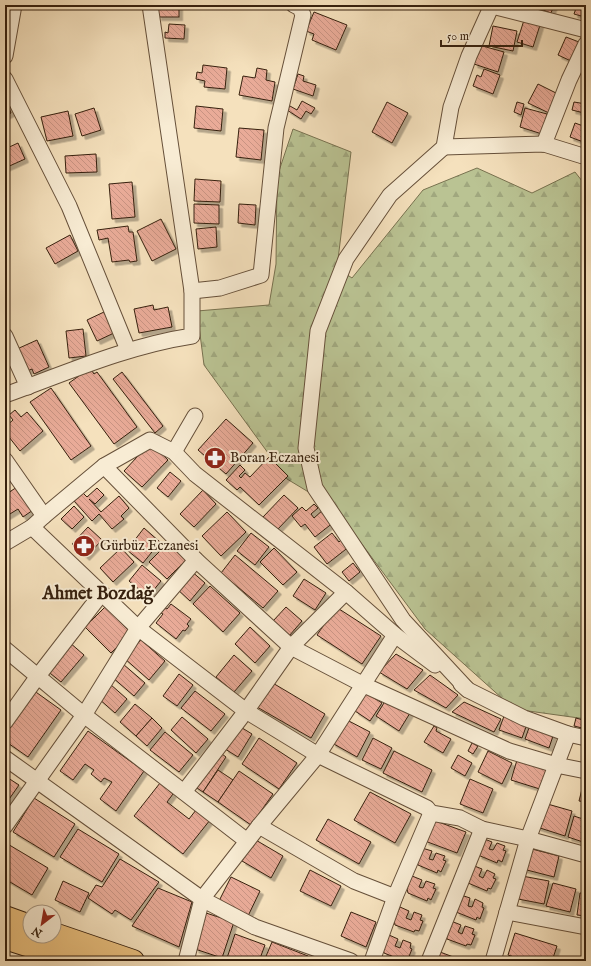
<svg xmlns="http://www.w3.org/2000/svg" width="591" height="966" viewBox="0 0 591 966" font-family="'IM FELL English',serif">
<defs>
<pattern id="forest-firs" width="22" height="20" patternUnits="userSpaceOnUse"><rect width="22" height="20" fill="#bac393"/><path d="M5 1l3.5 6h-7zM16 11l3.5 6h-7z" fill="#a0a77e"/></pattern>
<pattern id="building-back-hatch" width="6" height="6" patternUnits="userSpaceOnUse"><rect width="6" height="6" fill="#e9ab98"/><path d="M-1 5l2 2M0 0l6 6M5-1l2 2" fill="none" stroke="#c89382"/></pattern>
<filter id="shadow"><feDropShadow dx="3.5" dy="3.5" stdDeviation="0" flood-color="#0004"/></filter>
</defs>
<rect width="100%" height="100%" fill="#f5e1bd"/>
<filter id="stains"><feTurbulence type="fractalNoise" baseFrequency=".005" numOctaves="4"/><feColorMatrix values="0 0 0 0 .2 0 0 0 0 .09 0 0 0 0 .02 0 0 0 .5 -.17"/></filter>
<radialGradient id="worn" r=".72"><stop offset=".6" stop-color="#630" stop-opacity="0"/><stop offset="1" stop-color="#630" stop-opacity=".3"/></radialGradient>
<path fill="url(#forest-firs)" stroke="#787250" d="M293,129L351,152L337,268L352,278L423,190L477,168L532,193L575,172L586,186V719L514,709L425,629L335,508L287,479L204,365L197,311L269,305L276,264L277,177Z"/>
<g fill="url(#building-back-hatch)" stroke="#36200e" filter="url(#shadow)">
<rect x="158" y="5" width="21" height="12"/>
<path d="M529,5H554L551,13Z"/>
<path d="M577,5H586V9L584,8L581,16L574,14Z"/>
<path d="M314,12L347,25L336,50L312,40L314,34L306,31Z"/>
<path d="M525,17L541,22L533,47L517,42Z"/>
<path d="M169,24L185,25L184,39L165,38V32L168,33Z"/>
<path d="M493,26L517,31L513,51L489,46Z"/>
<path d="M566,37L579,42L571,61L558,55Z"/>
<path d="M479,45L504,52L498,72L474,64Z"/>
<path d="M203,65L227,68L225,89L204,87L205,81L196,79L197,72L202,73Z"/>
<path d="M257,68L267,70L266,80L275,82L272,101L239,95L243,76L255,78Z"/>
<path d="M484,69L500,75L493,94L473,86L477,75L481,77Z"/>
<path d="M298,74L304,76L303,81L316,85L313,96L293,89Z"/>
<path d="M538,84L558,94L549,113L528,103Z"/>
<path d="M5,100H6L9,106H8L11,113L5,116Z"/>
<path d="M302,101L315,108L311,114L306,111L301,119L287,110L290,106L297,110Z"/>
<path d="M387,102L408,113L392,143L372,132Z"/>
<path d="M517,102L524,104L521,115L514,112Z"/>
<path d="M574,102L586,104L584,113L572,110Z"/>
<path d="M196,106L223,109L221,131L194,128Z"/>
<path d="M94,108L101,130L82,136L75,114Z"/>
<path d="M525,108L547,114L542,134L520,127Z"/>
<path d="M68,111L73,136L47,141L41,117Z"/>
<path d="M575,123L586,127V143L570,137Z"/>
<path d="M239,128L264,130L261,160L236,157Z"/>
<path d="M18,143L25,159L5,168V149Z"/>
<path d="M96,154L97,172L66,173L65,156Z"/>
<path d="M195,179L221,181L220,202L194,201Z"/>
<path d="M132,182L135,217L112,219L109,184Z"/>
<path d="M194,204L219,205V224L194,223Z"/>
<path d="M239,204L256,205L255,225L238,223Z"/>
<path d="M161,219L176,249L152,261L137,231Z"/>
<path d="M128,226L129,232H133L137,261L130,262L129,260L112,262L108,238L99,240L97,230Z"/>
<path d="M216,227L217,247L198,249L196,229Z"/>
<path d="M70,235L78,251L55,264L46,248Z"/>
<path d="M153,305L154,310L168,307L172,327L139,333L134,309Z"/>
<path d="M104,312L114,333L97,341L87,320Z"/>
<path d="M83,329L86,356L69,358L66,331Z"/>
<path d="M37,340L49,367L34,374L32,369L27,371L17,349Z"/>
<path d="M90,368L94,374L97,372L137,427L114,444L69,383Z"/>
<path d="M122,372L163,426L155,433L113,379Z"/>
<path d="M51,388L91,446L71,460L30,402Z"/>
<path d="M15,410L21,417L27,412L43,431L20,451L5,432V427L13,420L9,415Z"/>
<path d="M226,419L253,443L226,474L198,450Z"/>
<path d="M150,443L168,460L142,487L124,471Z"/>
<path d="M269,457L288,476L259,505L240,487L237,490L226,480L240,465L245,470L239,476L241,478L245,473L250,477Z"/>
<path d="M170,472L181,481L168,497L157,488Z"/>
<path d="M17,487L33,510L23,517L18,509L5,517V495Z"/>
<path d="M97,488L104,495L95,504L89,499L101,512L119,496L129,508L121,516L124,519L112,529L99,514L92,521L74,501L83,493L87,497Z"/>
<path d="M203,490L216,504L194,527L180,514Z"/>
<path d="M284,495L298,508L277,530L263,517Z"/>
<path d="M314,504L318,508L311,514L314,518L324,509L334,522L315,537L305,524L301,527L292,516L302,507L306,511Z"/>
<path d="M74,506L84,517L72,529L61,519Z"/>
<path d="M227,512L246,532L221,556L202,536Z"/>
<path d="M88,527L102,540L86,557L72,544Z"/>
<path d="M144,528L160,542L143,563L127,550Z"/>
<path d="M251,533L269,547L255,565L237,551Z"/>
<path d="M332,533L339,542L343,538L350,546L327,564L314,547Z"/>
<path d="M168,543L186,560L167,579L149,562Z"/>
<path d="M121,548L134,562L113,582L100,568Z"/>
<path d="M274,548L297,572L283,585L260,562Z"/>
<path d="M235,555L278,591L263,608L221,573Z"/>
<path d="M353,563L360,572L349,581L342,572Z"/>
<path d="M142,565L161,581L148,597L129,581Z"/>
<path d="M190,570L205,583L190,601L175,587Z"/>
<path d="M304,579L326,593L315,610L293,596Z"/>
<path d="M210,586L240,613L223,632L193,604Z"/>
<path d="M171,604L191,619L187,624L189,626L185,631L183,630L176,639L156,623L163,614L161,613L165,608L167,609Z"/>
<path d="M105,607L131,633L111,653L85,627Z"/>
<path d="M286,607L302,621L289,636L273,621Z"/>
<path d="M336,607L381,636L362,664L317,635Z"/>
<path d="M250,627L270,646L255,663L235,644Z"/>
<path d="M141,640L165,661L149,680L124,658Z"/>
<path d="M69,642L84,655L61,682L45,669Z"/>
<path d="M396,654L423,670L407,689L379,672Z"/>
<path d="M234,655L252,671L234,692L216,677Z"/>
<path d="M123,664L145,683L134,696L112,677Z"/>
<path d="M179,674L193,685L177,706L163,696Z"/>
<path d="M430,675L458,695L446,708L414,690Z"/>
<path d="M271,682L325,714L311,738L257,707Z"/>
<path d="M110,684L127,699L115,713L98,698Z"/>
<path d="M33,690L61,710L28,757L5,741V730Z"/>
<path d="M195,691L225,714L211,731L181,708Z"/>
<path d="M366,693L382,703L370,721L355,711Z"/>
<path d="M387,698L410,713L399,731L376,716Z"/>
<path d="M464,702L501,719L494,732L452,712Z"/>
<path d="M135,704L152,718L136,736L120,722Z"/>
<path d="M504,716L527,724L522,738L499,730Z"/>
<path d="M182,717L208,739L196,753L171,730Z"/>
<path d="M584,717L586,718V729L574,726L576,718L583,720Z"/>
<path d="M152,718L162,728L147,746L136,736Z"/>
<path d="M345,719L370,732L357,757L332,743Z"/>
<path d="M530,725L554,733L549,748L525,739Z"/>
<path d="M239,726L252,734L238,757L225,749Z"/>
<path d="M434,726L437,728L436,731L451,739L443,753L424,742Z"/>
<path d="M88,731L144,771L116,811L100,799L112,782L104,778L101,782L91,774L94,770L85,764L73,780L60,771Z"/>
<path d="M165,732L193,755L179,772L150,750Z"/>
<path d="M259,738L297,763L279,789L242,764Z"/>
<path d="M373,738L392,748L381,769L362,760Z"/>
<path d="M472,743L478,746L473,754L468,751Z"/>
<path d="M218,751L226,757L203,792L194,786Z"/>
<path d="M394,751L432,770L422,792L383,773Z"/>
<path d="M488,751L512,763L502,784L478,772Z"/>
<path d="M458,755L472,763L465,776L451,768Z"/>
<path d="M517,760L549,770L543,790L511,780Z"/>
<path d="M218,770L233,780L218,802L203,792Z"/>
<path d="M239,771L273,794L251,825L218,802Z"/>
<path d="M5,776L19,785L5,805Z"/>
<path d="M470,779L493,789L483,813L460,804Z"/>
<path d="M584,781H586V802L579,801Z"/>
<path d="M160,783L173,794L167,802L189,819L196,810L210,820L183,854L134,816Z"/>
<path d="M370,792L411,814L395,843L354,820Z"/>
<path d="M34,798L75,824L54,857L13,832Z"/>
<path d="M544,803L572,811L565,836L537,827Z"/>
<path d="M574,816L586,820V843L568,837Z"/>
<path d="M328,819L371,842L359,864L316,840Z"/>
<path d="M433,820L466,832L457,853L425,841Z"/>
<path d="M78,829L119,854L102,882L60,857Z"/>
<path d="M482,838L492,842L489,849L493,850L497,843L505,846L503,850L506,851L502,862L498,860L497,863L478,855Z"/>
<path d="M254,839L283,856L271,878L242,861Z"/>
<path d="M6,843L48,868L32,895L5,879V845Z"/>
<path d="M422,848L432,851L429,859L433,860L436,853L445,856L443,860L446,861L441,872L438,870L437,873L418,865L417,861Z"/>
<path d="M528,848L559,856L554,877L523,869Z"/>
<path d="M120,859L159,882L131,920L115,910L112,914L88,898L96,885L102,887Z"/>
<path d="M472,865L482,869L479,876L483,878L487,870L495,874L493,878L496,879L491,889L488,888L487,891L468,883Z"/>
<path d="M310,870L341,886L331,906L300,891Z"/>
<path d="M412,876L422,880L419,887L423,888L426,881L435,884L433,888L436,889L431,900L428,898L427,901L408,893L407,889Z"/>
<path d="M522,876L549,881L544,904L518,899Z"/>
<path d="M231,877L260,891L248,916L219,901Z"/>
<path d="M63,881L89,893L80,912L55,900Z"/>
<path d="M553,883L576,889L570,912L546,906Z"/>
<path d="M158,888L192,902L179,947L132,926Z"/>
<path d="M580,893H586V916L577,915Z"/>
<path d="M461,895L470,898L468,906L472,907L475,899L483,903L482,907L484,908L480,919L477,917L476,920L456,912Z"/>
<path d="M400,907L409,911L406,918L411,920L414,912L422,915L420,920L423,921L419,931L415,930L414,932L395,925L394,921Z"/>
<path d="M351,912L376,922L366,947L341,936Z"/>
<path d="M206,913L234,922L222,958L195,949Z"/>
<path d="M451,921L461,925L458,932L462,934L465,926L474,929L472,934L475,935L471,945L467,944L466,946L447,939L446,934Z"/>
<path d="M515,933L557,946L552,961H520V959L508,955Z"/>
<path d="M235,934L265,945L259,961H226Z"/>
<path d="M389,935L398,939L395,946L400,948L403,940L411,943L410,948L412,949L408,959L405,958L404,961L384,953L383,949Z"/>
<path d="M272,942L308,956L306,961H264Z"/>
<path d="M440,952L464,961H437Z"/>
</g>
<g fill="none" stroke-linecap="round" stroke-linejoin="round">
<g stroke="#66503a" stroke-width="17">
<g id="minor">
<path d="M150,5L192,291L220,288L261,275L276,128L303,15L300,8L294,5"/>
<path d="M492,6L586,30"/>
<path d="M5,56L14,5"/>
<path d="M5,79L69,206L128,350"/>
<path d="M544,144L569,80L586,44"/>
<path d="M444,147L544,144L586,157"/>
<path d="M5,336L28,387"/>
<path d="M5,395C66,373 127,346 192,336V291"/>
<path d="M174,452L195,416"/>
<path d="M5,460L44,516"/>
<path d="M104,466L196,560L291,647L364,685L509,751L556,765L586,771"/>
<path d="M32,527L138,628L246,711L318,755L427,808L431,813L460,818L482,829L528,839L586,855"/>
<path d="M5,543L32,527L44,516L104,466L150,440L174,452L195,474L346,592L395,635L435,665"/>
<path d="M5,649L84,715L247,841"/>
<path d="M461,684L468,690L524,718L568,734L586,738"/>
<path d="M468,690L403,620L315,488L306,448L318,331L346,259L390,195L444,147L451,107L469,56L492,5"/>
<path d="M5,722L38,676L102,593"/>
<path d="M5,758L202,899L255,927L351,961"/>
<path d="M184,792L246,711L291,647L346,592"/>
<path d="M5,826L84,715L138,628L196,560"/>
<path d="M259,826L354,881L395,897"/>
<path d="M507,912L586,927"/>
<path d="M186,961L202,899L259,826L318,755L395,635"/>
<path d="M372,961L395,897L431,813"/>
<path d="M429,961L482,829"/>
<path d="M493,961L528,839L568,734"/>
</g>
</g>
<g stroke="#36200e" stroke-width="24">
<g id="highway">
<path d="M5,917L30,926"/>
<path d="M54,934L133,961"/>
<path d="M5,938L77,961"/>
</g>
</g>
<use href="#minor" stroke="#f8ecd4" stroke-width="15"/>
<use href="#highway" stroke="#eac07e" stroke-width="22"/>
</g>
<defs>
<g id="pharmacy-disc" transform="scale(1.15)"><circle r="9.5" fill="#8f2418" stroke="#f8ecd4"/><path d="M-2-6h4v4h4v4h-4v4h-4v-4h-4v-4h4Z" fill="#fff"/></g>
</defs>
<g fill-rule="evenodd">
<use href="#pharmacy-disc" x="215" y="458"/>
<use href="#pharmacy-disc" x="84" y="546"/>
</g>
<g text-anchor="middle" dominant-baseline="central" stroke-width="4" stroke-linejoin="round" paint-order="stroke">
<g font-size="14" fill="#36200e" stroke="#f8ecd4" text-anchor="start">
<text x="230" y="458">Boran Eczanesi</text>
<text x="100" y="546">Gürbüz Eczanesi</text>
</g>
<g font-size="18" font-weight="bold" fill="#36200e" stroke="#f8ecd4">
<text x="98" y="594">Ahmet Bozdağ</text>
</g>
</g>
<rect width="591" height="966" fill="none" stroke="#f5e1bd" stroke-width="20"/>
<rect x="6" y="6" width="579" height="954" fill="none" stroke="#36200e" stroke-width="2"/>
<rect x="10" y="10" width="571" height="946" fill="none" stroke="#36200e"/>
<g transform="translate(42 924) rotate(211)"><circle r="19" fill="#f8ecd4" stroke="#aa9a85"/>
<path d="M0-3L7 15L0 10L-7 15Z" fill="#8f2418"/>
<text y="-6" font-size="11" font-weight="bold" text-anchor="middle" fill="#36200e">N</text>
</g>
<path d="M441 40v6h81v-6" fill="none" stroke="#36200e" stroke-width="2"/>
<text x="447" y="40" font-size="12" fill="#36200e" stroke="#f8ecd4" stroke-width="3" paint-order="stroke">50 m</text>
<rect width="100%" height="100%" filter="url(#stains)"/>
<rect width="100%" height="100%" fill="url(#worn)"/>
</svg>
